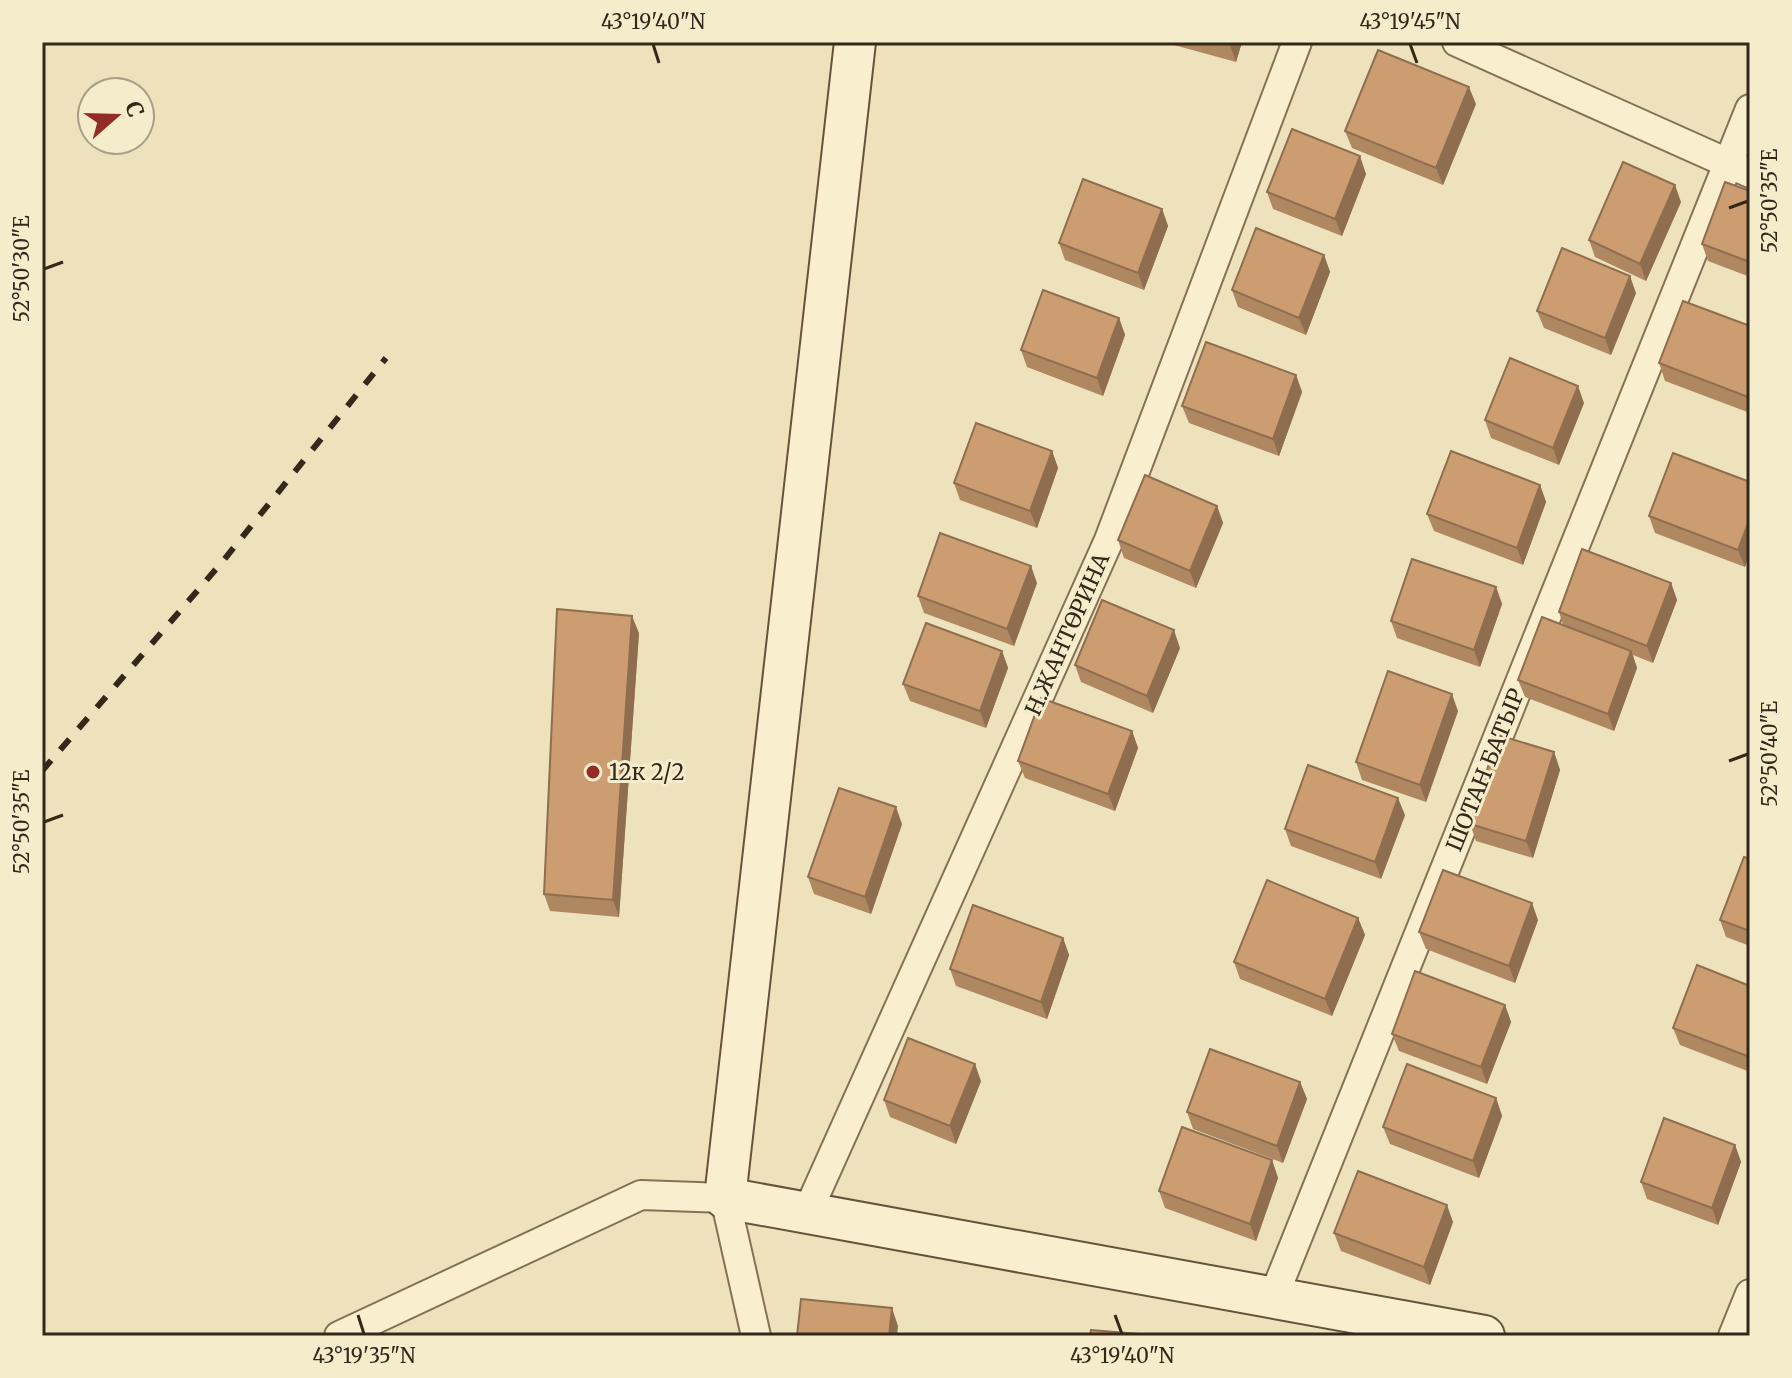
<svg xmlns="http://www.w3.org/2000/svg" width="1792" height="1378" viewBox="0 0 1792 1378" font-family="Merriweather,serif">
<rect width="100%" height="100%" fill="#ede2bc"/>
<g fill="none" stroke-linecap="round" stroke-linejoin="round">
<g stroke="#857256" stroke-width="32">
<g id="street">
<path d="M1457,42L1750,173"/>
<path d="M807,1213L1109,540L1297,42"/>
<path d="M1273,1298L1750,109"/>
<path d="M339,1336L641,1195L725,1198L756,1336"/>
<path d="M1733,1336L1750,1294"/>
</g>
</g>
<g stroke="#665339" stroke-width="44">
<path id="secondary" d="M855,42L725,1198L1484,1336"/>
</g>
<use href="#street" stroke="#f9efcf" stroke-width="28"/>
<use href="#secondary" stroke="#f9efcf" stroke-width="40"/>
<path stroke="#34281b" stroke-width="6" stroke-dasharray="14 14" stroke-linecap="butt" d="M42,771L223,561L386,358"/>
</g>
<g fill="#af8761">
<path d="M1173,42H1242L1236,62L1174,45Z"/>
<path d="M1476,104L1443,185L1352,148L1345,131Z"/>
<path d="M1366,174L1342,236L1273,209L1267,192Z"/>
<path d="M1750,191V277L1708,261L1702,244Z"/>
<path d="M1681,202L1646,281L1595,257L1589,240Z"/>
<path d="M1162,209L1168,226L1144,290L1065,260L1059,243Z"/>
<path d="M1324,255L1330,272L1306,335L1238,307L1232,290Z"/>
<path d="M1636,293L1611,355L1544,328L1537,311Z"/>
<path d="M1119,318L1125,335L1103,396L1027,367L1021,350Z"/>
<path d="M1750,326V413L1665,381L1659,363Z"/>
<path d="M1296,375L1302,392L1279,456L1189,423L1182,406Z"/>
<path d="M1584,403L1559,465L1491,438L1485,420Z"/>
<path d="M1052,451L1058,468L1037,528L960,500L954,483Z"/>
<path d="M1750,482V552L1745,567L1655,533L1649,516Z"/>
<path d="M1540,485L1546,502L1523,565L1434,531L1427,514Z"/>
<path d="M1217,506L1223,523L1196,588L1124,558L1118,540Z"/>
<path d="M1037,583L1014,646L924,613L918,596Z"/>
<path d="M1671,583L1677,600L1653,663L1633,655L1637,668L1614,731L1525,697L1518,680L1563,625L1559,612Z"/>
<path d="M1496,587L1502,604L1480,667L1397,638L1391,621Z"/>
<path d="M639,633L619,917L550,911L544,894Z"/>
<path d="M1180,648L1153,713L1081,682L1075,665Z"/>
<path d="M1002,651L1008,668L986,728L910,701L903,684Z"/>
<path d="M1458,711L1426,802L1362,780L1356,762Z"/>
<path d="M1132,731L1138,748L1115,811L1025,778L1018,761Z"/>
<path d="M1554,752L1560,770L1533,858L1476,841L1470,824Z"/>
<path d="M1405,815L1381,879L1291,846L1285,829Z"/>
<path d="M902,824L871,914L814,894L808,877Z"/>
<path d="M1750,859V946L1726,937L1720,920Z"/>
<path d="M1358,918L1365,935L1332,1016L1240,979L1234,962Z"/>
<path d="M1538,920L1515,983L1426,949L1419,932Z"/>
<path d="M1063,938L1069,955L1047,1019L956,986L950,969Z"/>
<path d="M1750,986V1072L1680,1045L1673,1028Z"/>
<path d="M1505,1005L1511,1022L1487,1084L1399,1051L1392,1034Z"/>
<path d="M981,1081L956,1144L890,1117L884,1100Z"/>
<path d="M1300,1082L1307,1099L1283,1163L1193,1129L1187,1112Z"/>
<path d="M1496,1098L1502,1116L1479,1178L1390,1144L1383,1127Z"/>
<path d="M1735,1145L1741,1162L1718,1225L1647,1199L1641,1182Z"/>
<path d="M1272,1160L1278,1178L1256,1241L1165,1208L1159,1191Z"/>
<path d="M1453,1222L1430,1285L1341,1251L1334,1233Z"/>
</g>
<g fill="#8f6e4f">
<path d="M1231,42H1242L1236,62L1230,45Z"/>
<path d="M1469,87L1476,104L1443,185L1436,168Z"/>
<path d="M1360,156L1366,174L1342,236L1335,219Z"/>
<path d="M1675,185L1681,202L1646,281L1640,264Z"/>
<path d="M1162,209L1168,226L1144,290L1138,273Z"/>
<path d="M1324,255L1330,272L1306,335L1299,318Z"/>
<path d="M1630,276L1636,293L1611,355L1605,338Z"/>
<path d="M1119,318L1125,335L1103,396L1097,378Z"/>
<path d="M1296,375L1302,392L1279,456L1273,439Z"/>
<path d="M1578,386L1584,403L1559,465L1553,448Z"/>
<path d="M1052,451L1058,468L1037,528L1030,511Z"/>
<path d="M1540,485L1546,502L1523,565L1517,548Z"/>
<path d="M1217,506L1223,523L1196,588L1190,571Z"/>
<path d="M1750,518V552L1745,567L1738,550Z"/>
<path d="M1031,566L1037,583L1014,646L1007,629Z"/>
<path d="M1671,583L1677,600L1653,663L1647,646Z"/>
<path d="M1496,587L1502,604L1480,667L1474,650Z"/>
<path d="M632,616L639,633L619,917L613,900Z"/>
<path d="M1174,630L1180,648L1153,713L1147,696Z"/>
<path d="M1002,651L1008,668L986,728L980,711Z"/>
<path d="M1631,651L1637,668L1614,731L1608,714Z"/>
<path d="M1452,694L1458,711L1426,802L1420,785Z"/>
<path d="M1132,731L1138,748L1115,811L1108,794Z"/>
<path d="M1554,752L1560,770L1533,858L1526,841Z"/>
<path d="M1398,798L1405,815L1381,879L1375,862Z"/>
<path d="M896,807L902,824L871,914L865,897Z"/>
<path d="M1532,903L1538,920L1515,983L1509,966Z"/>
<path d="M1358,918L1365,935L1332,1016L1325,999Z"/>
<path d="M1063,938L1069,955L1047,1019L1041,1002Z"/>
<path d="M1505,1005L1511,1022L1487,1084L1481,1067Z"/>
<path d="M975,1064L981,1081L956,1144L950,1126Z"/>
<path d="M1300,1082L1307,1099L1283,1163L1277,1146Z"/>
<path d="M1496,1098L1502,1116L1479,1178L1473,1161Z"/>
<path d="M1735,1145L1741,1162L1718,1225L1712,1208Z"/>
<path d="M1272,1160L1278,1178L1256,1241L1250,1224Z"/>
<path d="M1447,1205L1453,1222L1430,1285L1424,1267Z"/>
<path d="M892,1308L898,1326L897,1336H889Z"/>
</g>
<g fill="#cc9d71" stroke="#8f6e4f" stroke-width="2">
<path d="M1378,50L1469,87L1436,168L1345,131Z"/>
<path d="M1292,129L1360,156L1335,219L1267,192Z"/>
<path d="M1623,162L1675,185L1640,264L1589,240Z"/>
<path d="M1083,179L1162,209L1138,273L1059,243Z"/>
<path d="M1725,182L1750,191V262L1702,244Z"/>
<path d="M1256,228L1324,255L1299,318L1232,290Z"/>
<path d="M1562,248L1630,276L1605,338L1537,311Z"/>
<path d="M1043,290L1119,318L1097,378L1021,350Z"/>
<path d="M1683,301L1750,326V393L1748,397L1659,363Z"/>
<path d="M1206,342L1296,375L1273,439L1182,406Z"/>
<path d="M1510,358L1578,386L1553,448L1485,420Z"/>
<path d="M976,423L1052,451L1030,511L954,483Z"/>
<path d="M1451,451L1540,485L1517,548L1427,514Z"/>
<path d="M1673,453L1750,482V518L1738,550L1649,516Z"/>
<path d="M1145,475L1217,506L1190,571L1118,540Z"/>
<path d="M940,533L1031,566L1007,629L918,596Z"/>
<path d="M1582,549L1671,583L1647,646L1559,612Z"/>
<path d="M1412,559L1496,587L1474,650L1391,621Z"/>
<path d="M1102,600L1174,630L1147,696L1075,665Z"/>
<path d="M557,609L632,616L613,900L544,894Z"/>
<path d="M1542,617L1631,651L1608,714L1518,680Z"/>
<path d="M926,623L1002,651L980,711L903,684Z"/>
<path d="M1388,671L1452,694L1420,785L1356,762Z"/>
<path d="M1041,698L1132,731L1108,794L1018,761Z"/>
<path d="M1498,735L1554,752L1526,841L1470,824Z"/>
<path d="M1308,765L1398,798L1375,862L1285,829Z"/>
<path d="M839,788L896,807L865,897L808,877Z"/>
<path d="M1744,857L1750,859V931L1720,920Z"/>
<path d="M1443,870L1532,903L1509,966L1419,932Z"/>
<path d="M1267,880L1358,918L1325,999L1234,962Z"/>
<path d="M973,905L1063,938L1041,1002L950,969Z"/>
<path d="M1697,965L1750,986V1057L1673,1028Z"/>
<path d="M1415,971L1505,1005L1481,1067L1392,1034Z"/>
<path d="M908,1038L975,1064L950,1126L884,1100Z"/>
<path d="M1210,1049L1300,1082L1277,1146L1187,1112Z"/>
<path d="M1407,1064L1496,1098L1473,1161L1383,1127Z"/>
<path d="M1664,1118L1735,1145L1712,1208L1641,1182Z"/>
<path d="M1182,1127L1272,1160L1250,1224L1159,1191Z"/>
<path d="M1358,1171L1447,1205L1424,1267L1334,1233Z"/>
<path d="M801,1299L892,1308L889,1336H797Z"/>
<path d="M1091,1330L1163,1336H1090Z"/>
</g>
<path fill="none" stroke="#34281b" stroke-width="3" d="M653,44L659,63M1410,44L1417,63M1729,208L1748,201M44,269L63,262M1729,761L1748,754M44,822L63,815M358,1315L364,1334M1115,1315L1122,1334"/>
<circle fill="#942c26" stroke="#f5eccb" stroke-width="3" cx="593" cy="772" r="8"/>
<g text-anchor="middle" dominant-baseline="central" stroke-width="6" stroke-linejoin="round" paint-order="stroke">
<g font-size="22" fill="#34281b" stroke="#f5eccb">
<text transform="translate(1067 634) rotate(-66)">Н.ЖАНТӨРИНА</text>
<text transform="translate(1485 770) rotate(-68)">ШОТАН БАТЫР</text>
</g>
<g font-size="22" fill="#34281b" stroke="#f5eccb" text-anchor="start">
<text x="609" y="772">12к 2/2</text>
</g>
</g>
<rect width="1792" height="1378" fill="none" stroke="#f5eccb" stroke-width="88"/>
<g transform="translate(116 116) rotate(70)"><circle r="38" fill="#f5eccb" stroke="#a89e85" stroke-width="2"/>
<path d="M0-6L14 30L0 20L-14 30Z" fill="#942c26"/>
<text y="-12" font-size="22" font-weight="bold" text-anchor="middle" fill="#34281b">С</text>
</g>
<rect x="44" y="44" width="1704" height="1290" fill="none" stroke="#34281b" stroke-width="3"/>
<g font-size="20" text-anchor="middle" fill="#34281b">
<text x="653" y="29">43°19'40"N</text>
<text x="1410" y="29">43°19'45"N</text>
<text transform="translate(1770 201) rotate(-90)" y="7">52°50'35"E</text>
<text transform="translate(22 269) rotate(-90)" y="7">52°50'30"E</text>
<text transform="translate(1770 754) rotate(-90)" y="7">52°50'40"E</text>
<text transform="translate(22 822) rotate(-90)" y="7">52°50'35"E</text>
<text x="364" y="1363">43°19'35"N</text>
<text x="1122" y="1363">43°19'40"N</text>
</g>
</svg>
